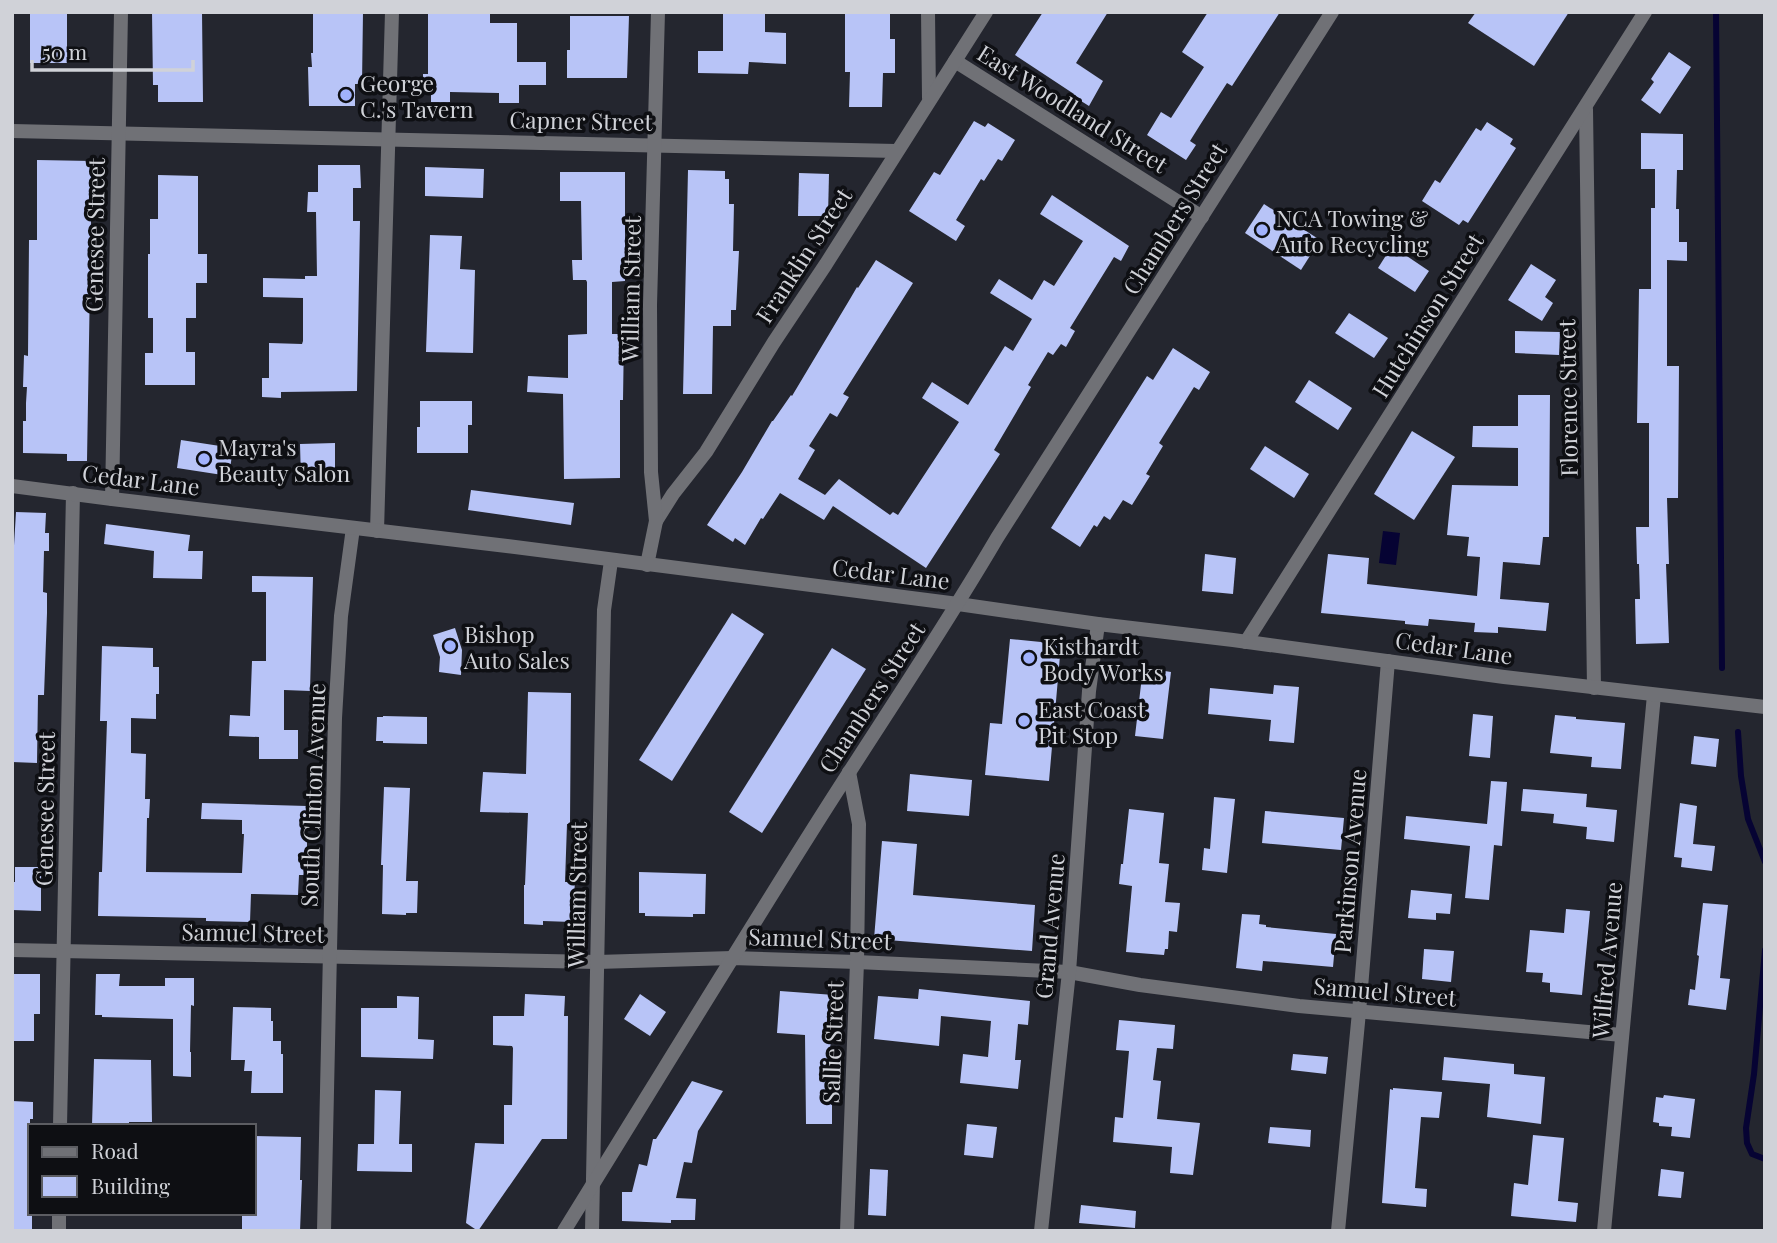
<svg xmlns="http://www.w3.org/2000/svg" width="1777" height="1243" viewBox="0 0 1777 1243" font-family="'Playfair Display',serif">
<rect width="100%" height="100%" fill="#24262f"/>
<path fill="#060333" d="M1383,531L1400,533L1396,565L1379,563Z"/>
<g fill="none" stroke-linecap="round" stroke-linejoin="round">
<g stroke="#060333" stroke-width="6">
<path d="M1716,12L1722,668"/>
<path d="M1738,732L1741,776L1748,819L1765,862"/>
<path d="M1765,950L1754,1074L1746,1128L1747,1143L1752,1154L1765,1159"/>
</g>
</g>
<g fill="#b8c4f7">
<rect x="30" y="12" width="37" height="51"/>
<path d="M152,12H202L203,102H158V85H153Z"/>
<path d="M313,12H363L362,84H355V106H309L308,67H312L311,53H313Z"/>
<path d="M428,12H490V23H517V62H546V85H519V103H499V93L450,92V102H431V92H423V74H428Z"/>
<path d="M723,12H765V32L786,33V64L749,62L748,74L698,73V51H723Z"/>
<path d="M845,12H890V39H895V73H883L882,107H849L850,72H845Z"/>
<path d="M1043,12H1108L1076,63L1103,81L1089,106L1073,96L1074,94L1015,55Z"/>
<path d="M1208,12H1280L1232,86L1227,83L1200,125L1190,141L1196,145L1186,160L1147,135L1161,112L1171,118L1204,67L1182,52Z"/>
<path d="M1476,12H1569L1534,66L1468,23Z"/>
<path d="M570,16H629L627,78H567V50H570Z"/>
<path d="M1669,52L1691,67L1660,114L1641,100L1654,82L1651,79Z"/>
<path d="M974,121L985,127L988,123L1015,140L1002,161L998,159L984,181L981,179L956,220L965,226L956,241L909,211L934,172L940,175Z"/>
<path d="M1487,122L1513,139L1510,144L1516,148L1468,223L1463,220L1459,225L1422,201L1435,180L1440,183L1476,128L1481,131Z"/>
<path d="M1641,133L1683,134V170H1677L1676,209H1679V242H1687V261L1667,260V366H1679L1678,498H1667L1669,564H1666L1669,643L1636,644L1635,599H1640L1639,564H1637L1636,527H1649V423H1637L1639,289H1651V208H1655V169H1641Z"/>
<path d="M37,160L92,161L87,461H67V454L23,453V421H26V403L27,387H23L24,355L28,356L29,240H37Z"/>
<path d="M318,165H360L361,188H353V221H360L357,391L281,392V398L262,397V378H269V343L302,344L303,341V298L263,297V278L305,279V276H317L316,212H307L308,192H318Z"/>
<path d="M425,167L484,169L483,198L425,196Z"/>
<path d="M688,170L725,171V179H729V204H734L733,251H739L736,310H731V326H713L712,394H683Z"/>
<path d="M560,172H625V281L612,282V334H624L623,400H620V478L564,479L563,394L527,392L528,376L568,378V335L587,334V282L586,280H573L572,260H582L581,201H560Z"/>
<path d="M799,173L829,174L828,216H798Z"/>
<path d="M158,175L198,176V254H207V283H196V318H186V352H195V385H145V353H153V318H148V254H150V219H158Z"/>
<path d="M1052,195L1129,246L1121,261L1114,257L1070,328L1075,331L1066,347L1061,344L1053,355L1048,352L1028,385L1031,387L994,450L1000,454L926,568L833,506L824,520L780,493L763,519L761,518L745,545L735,538L733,542L707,525L742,472L772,421H773L791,395L792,396L850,299L857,287L858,288L876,260L913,283L843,394L849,397L837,417L830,413L809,446L815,450L798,479L825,495L839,479L890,515L893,512L898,515L959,422L922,398L932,382L968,405L1005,346L1013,351L1032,319L990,293L999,279L1032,300L1044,280L1054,286L1083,241L1040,214Z"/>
<path d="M1264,204L1320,240L1301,270L1245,233Z"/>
<path d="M430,235L462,236L460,269L475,270L473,353L426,352Z"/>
<path d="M1392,246L1429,271L1415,292L1378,268Z"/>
<path d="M1531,264L1556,280L1545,297L1553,303L1542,321L1508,300Z"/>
<path d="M1349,313L1388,338L1374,358L1335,333Z"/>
<path d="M1515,331L1560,332L1559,355L1515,353Z"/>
<path d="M1173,348L1210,372L1199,390L1194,387L1159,443L1163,446L1146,474L1150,476L1132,505L1123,500L1110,520L1104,516L1097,527L1094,525L1080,547L1051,528L1147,376L1153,380Z"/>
<path d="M1309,380L1352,408L1338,430L1295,402Z"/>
<path d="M1518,395H1550L1549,537H1543L1540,565L1503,562L1500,599L1549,603L1546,631L1498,627V633L1474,632L1475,623L1429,619L1428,626L1405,624V621L1321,613L1328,554L1369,558L1367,584L1477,596L1480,557L1467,556L1469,537L1447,535L1452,485L1518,486V448L1472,447L1473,426H1518Z"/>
<path d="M420,401H472V425H468V453H417V427H420Z"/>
<path d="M1412,431L1455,457L1414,520L1374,494Z"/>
<path d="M181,440L233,448L229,476L177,468Z"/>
<path d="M335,443V468H329L330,479L301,480L300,444Z"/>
<path d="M1265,446L1309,474L1294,498L1250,469Z"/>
<path d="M471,490L574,503L571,525L468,510Z"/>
<path d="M16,512L46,513L45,533H49V551H44L43,592L47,593V613L44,695H38L37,763L12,762V579Z"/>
<path d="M106,524L190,535L188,551H203L202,579L153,578L154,551L104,544Z"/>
<path d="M1205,554L1236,558L1233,594L1202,591Z"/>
<path d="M252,576L313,577L310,691L284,690V730H298V759H259V737L229,736L230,715L250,716L252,661H266V592H252Z"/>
<path d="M732,613L764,634L672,781L639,760Z"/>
<path d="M455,628L462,650L461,675L439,672L440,657L433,635Z"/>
<path d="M1010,639L1061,644L1049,781L985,775L990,723L1002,724Z"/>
<path d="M102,646L153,648V667H159V694H156V719L131,718V753L146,754L145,799H150L149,818H147L146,872L242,873L244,834H242V820L201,819L202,803L307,806V875H299L298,895L251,894L250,922L206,921V918L98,916L99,872H102L107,721H100Z"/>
<path d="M832,648L866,669L762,833L729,812Z"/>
<path d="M1152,669L1171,672L1163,739L1135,736L1142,676L1151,677Z"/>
<path d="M1274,685L1299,687L1294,743L1269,741L1271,720L1208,714L1210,688L1273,694Z"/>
<path d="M528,692L571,693L570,824H567L565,882H575L572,922L543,921V925L524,924V885H525L528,813L480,812L483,772L526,774Z"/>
<path d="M1473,714L1493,716L1490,758L1469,756Z"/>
<path d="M1555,715L1576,717V719L1625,723L1621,769L1591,767L1592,757L1550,753Z"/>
<path d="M383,716L427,717V744L383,743V741H376L377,717H383Z"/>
<path d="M1694,736L1719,739L1716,767L1691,764Z"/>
<path d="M910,774L972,780L969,816L907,811Z"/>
<path d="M1491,781L1507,782L1502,846L1494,845L1489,900L1465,898L1470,846L1404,839L1406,816L1487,824Z"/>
<path d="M384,787L410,788L406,881H418L417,913H406V915L382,914L383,865H381Z"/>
<path d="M1523,789L1587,794L1586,807L1617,810L1614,842L1586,839L1587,827L1553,823L1554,814L1521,811Z"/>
<path d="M1214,797L1235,799L1227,873L1202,870L1204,848L1210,849Z"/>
<path d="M1680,803L1697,806L1693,844L1715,846L1712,871L1681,867L1682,858L1674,857Z"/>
<path d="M1129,809L1164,813L1159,863L1169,864L1165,902L1180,903L1177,932L1169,931L1168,949H1165L1164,955L1126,952L1132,886L1119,884L1121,864H1123Z"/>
<path d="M1265,811L1344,818L1341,850L1262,843Z"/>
<path d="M882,841L917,844L913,895L1035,905L1032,951L874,939Z"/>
<path d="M15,867H41V911L12,910V882H15Z"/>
<path d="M639,872L706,874L705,914H693V917L645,916V913H639Z"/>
<path d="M1411,890L1452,894L1450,914L1436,913V920L1408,918Z"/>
<path d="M1703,903L1728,905L1720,978L1730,979L1726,1010L1688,1005L1690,989L1695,990L1699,956L1697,955Z"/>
<path d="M1566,909L1590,911L1582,995L1550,992V983L1542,982L1543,973L1526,972L1530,930L1564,933Z"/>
<path d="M1242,914L1260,915L1259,924L1266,925V927L1336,934L1333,967L1263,961L1262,971L1236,968Z"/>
<path d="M1424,949L1454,951L1451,982L1422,979Z"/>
<path d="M12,974H40V1014H34V1041H12Z"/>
<path d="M96,974H120L119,986H165V978H194V1006L191,1005L190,1052H191V1077L173,1076V1019L102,1017V1015H95Z"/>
<path d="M919,989L1030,1001L1028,1025L1018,1024L1015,1060H1021L1018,1089L960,1083L963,1054L988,1057L991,1021L941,1016L939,1046L874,1039L878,996L918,999Z"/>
<path d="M780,991L834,995L829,1065H832V1124H806L805,1035L777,1033Z"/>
<path d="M525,994L565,996L564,1016H568L567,1139H542L478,1231L466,1223L475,1143L504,1144V1105H512L513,1048L512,1046L493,1045V1016H524Z"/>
<path d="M640,994L666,1012L650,1036L624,1019Z"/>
<path d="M397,996L419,997L418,1039L434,1040L433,1059L361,1057V1008H397Z"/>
<path d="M233,1007L271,1008V1021H273V1041H281V1054H283V1093H251L252,1071H244L245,1060H231Z"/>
<path d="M1119,1020L1175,1025L1173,1049L1157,1048L1153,1080L1161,1081L1157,1119L1200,1123L1193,1175L1170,1173L1172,1147L1113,1142L1115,1117L1123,1118L1129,1051L1116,1050Z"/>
<path d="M1293,1054L1328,1057L1326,1074L1291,1070Z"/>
<path d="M1444,1057L1514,1064V1074L1545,1077L1541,1124L1487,1117L1490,1084L1442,1080Z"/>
<path d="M94,1059L151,1060L152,1122H129V1125H92Z"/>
<path d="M692,1081L723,1091L698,1131L692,1163L684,1162L676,1198L696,1199L695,1220H671V1223L622,1221V1192H632L639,1164L647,1166L653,1139H656Z"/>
<path d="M1393,1088L1442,1092L1439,1118L1421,1117L1415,1188L1427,1189L1426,1207L1382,1203L1390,1089L1393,1090Z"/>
<path d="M375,1090L401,1091L399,1144H412V1172L357,1171L358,1144H374Z"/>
<path d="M1664,1095L1695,1099L1690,1138L1671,1136L1672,1127L1659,1126V1123L1653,1122L1656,1097L1663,1098Z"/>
<path d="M12,1101L33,1102V1119H30V1213H32V1230H12Z"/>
<path d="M967,1124L997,1127L993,1158L964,1155Z"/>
<path d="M1270,1127L1311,1130L1310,1147L1268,1143Z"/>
<path d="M1533,1135L1564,1138L1558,1201L1578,1203L1576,1222L1511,1216L1514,1183L1528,1185Z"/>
<path d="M254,1136L301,1137L300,1180H302L300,1231L242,1229V1213H254Z"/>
<path d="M870,1169L888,1170L886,1216L868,1215Z"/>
<path d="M1661,1169L1684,1172L1681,1198L1658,1196Z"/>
<path d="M1081,1205L1136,1211L1135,1228L1079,1223Z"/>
</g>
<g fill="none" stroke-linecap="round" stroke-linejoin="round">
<g stroke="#707176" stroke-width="14">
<path d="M928,12L929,98"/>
<path d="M955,61L1202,217"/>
<path d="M1586,109L1594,688"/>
<path d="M12,131L896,151"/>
<path d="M112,499L121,12"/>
<path d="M656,521L673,494L706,452L774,342L826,264L986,12"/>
<path d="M377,531L392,12"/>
<path d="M647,565L656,521L651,472L650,305L658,12"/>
<path d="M1246,642L1645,12"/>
<path d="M12,950L597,962L732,958L857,962L1069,972L1140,985L1299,1006L1622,1035"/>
<path d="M60,1126L73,493"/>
<path d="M59,1231V1213"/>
<path d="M324,1231L335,718L341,616L353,528"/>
<path d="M592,1231L604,610L611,561"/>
<path d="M847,1231L857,962L859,824L849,772"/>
<path d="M1041,1231L1069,972L1089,691L1098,624"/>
<path d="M1338,1231L1359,1012L1388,661"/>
<path d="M1604,1231L1654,695"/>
</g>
<g stroke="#707176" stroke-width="14">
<path d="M12,486L112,499L515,547L958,604L1098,624L1233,640L1504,677L1765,707"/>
<path d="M564,1231C647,1097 729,962 813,829C874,732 939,637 997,538L1332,12"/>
</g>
</g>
<g fill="#a1b2fd" stroke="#0e0f13" stroke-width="2.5">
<circle cx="346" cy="95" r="7"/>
<circle cx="1262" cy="230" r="7"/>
<circle cx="204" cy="459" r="7"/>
<circle cx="450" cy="646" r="7"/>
<circle cx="1029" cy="658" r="7"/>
<circle cx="1024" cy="721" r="7"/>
</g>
<g text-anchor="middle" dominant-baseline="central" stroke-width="7" stroke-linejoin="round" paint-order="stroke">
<g font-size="23" fill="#d0d2d8" stroke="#0e0f13" text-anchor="start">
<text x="360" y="82">George<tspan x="360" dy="26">C.'s Tavern</tspan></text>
<text x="1276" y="217">NCA Towing &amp;<tspan x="1276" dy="26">Auto Recycling</tspan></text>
<text x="218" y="446">Mayra's<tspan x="218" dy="26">Beauty Salon</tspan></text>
<text x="464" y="633">Bishop<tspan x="464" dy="26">Auto Sales</tspan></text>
<text x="1043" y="645">Kisthardt<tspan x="1043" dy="26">Body Works</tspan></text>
<text x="1038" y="708">East Coast<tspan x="1038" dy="26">Pit Stop</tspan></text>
</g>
<g font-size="23" fill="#d0d2d8" stroke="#0e0f13">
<text transform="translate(1073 108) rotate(32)">East Woodland Street</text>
<text transform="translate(581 120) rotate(1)">Capner Street</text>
<text transform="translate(1174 218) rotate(-58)">Chambers Street</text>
<text transform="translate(94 235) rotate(-89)">Genesee Street</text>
<text transform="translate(803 255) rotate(-57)">Franklin Street</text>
<text transform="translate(630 289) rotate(-89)">William Street</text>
<text transform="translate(1427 315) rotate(-58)">Hutchinson Street</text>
<text transform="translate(1567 398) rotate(-91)">Florence Street</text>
<text transform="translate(141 479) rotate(7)">Cedar Lane</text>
<text transform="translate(891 573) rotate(7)">Cedar Lane</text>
<text transform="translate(1454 647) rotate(8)">Cedar Lane</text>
<text transform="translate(871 697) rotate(-57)">Chambers Street</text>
<text transform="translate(312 795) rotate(-88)">South Clinton Avenue</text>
<text transform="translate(44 809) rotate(-89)">Genesee Street</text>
<text transform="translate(1349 861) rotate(-85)">Parkinson Avenue</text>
<text transform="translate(576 895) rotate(-89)">William Street</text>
<text transform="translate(1049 926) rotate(-85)">Grand Avenue</text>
<text transform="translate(253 932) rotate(1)">Samuel Street</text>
<text transform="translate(820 938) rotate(2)">Samuel Street</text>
<text transform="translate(1606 960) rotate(-85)">Wilfred Avenue</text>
<text transform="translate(1385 991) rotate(5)">Samuel Street</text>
<text transform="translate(832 1042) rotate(-88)">Sallie Street</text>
</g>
</g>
<rect width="1777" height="1243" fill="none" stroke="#d0d2d8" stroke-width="28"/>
<rect x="28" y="1124" width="228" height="91" fill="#0e0f13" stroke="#5c5d62" stroke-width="2"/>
<rect x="42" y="1147" width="35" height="10" fill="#707176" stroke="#5c5d62" stroke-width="2"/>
<text x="91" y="1159" font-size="21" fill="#d0d2d8">Road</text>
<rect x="42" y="1176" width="35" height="21" fill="#b8c4f7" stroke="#5c5d62" stroke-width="2"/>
<text x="91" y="1194" font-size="21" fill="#d0d2d8">Building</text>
<path d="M32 60v10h161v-10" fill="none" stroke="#d0d2d8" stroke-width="3.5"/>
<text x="42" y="60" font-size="21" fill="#d0d2d8" stroke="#0e0f13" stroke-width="5" paint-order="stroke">50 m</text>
</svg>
